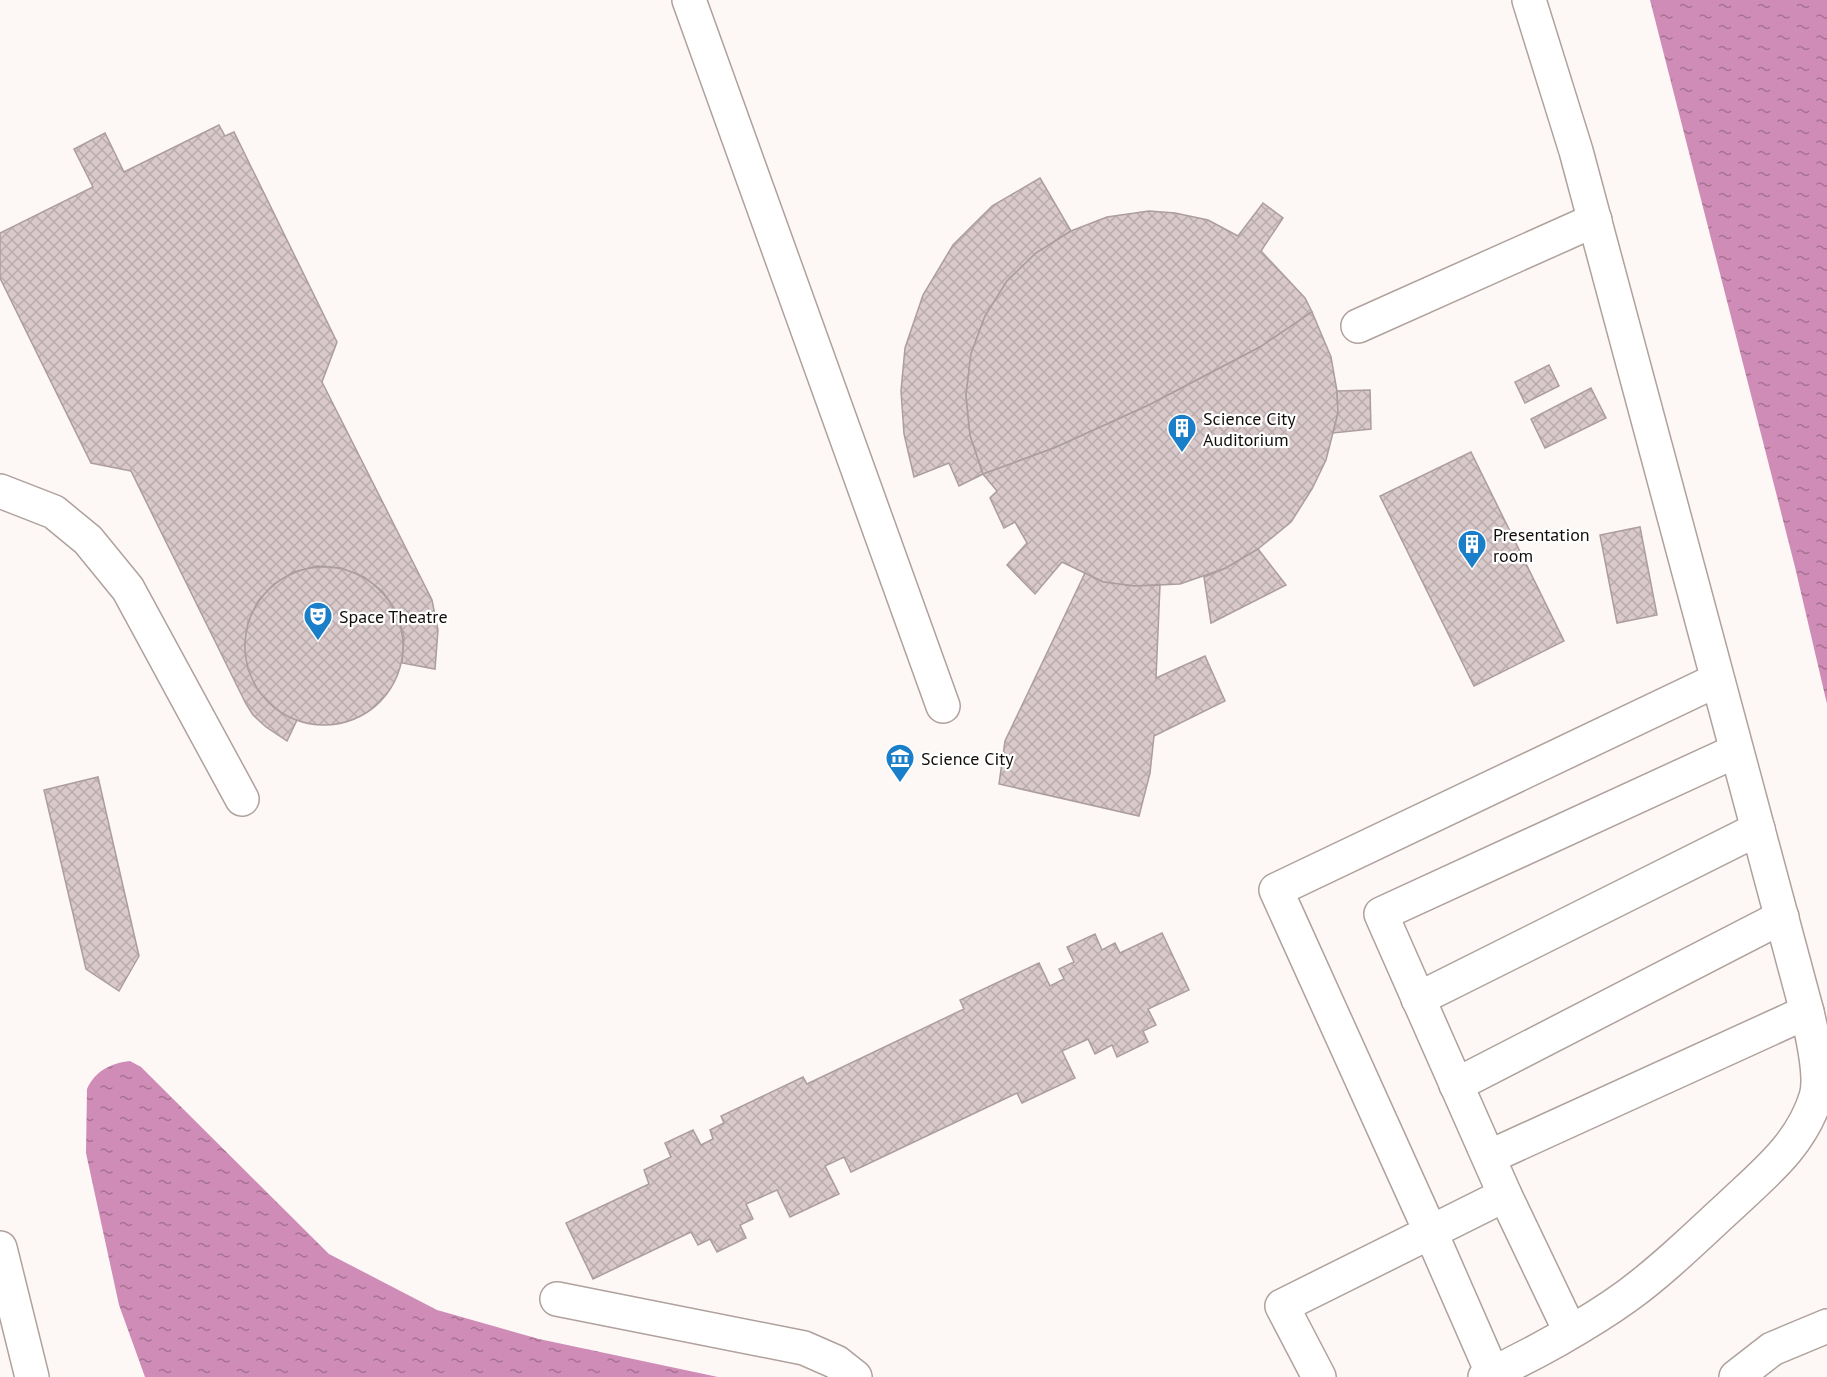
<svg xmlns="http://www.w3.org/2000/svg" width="1827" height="1377" viewBox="0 0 1827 1377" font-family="'PT Sans',sans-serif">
<defs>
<pattern id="water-ripples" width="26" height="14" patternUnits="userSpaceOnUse" patternTransform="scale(1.5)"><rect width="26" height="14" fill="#ce8cb6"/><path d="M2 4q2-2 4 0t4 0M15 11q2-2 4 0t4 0" fill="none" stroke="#a67192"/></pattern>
<pattern id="building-cross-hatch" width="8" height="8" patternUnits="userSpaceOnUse" patternTransform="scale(1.5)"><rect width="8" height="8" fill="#d9c9ca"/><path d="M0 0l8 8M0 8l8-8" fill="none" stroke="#b9abac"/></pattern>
</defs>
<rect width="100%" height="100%" fill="#fdf7f5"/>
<g fill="url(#water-ripples)">
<path d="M1650,0H1827V704L1795,567Z"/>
<path d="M130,1061L141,1067L329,1254L437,1310L539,1339L718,1377H145L119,1305L86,1153L87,1089C95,1071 111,1063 130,1061Z"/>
</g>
<g fill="url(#building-cross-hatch)" stroke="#ac9d9e" stroke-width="1.5">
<path d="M219,125L225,136L234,132L337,342L322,382L432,600L438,630L435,669L402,663L404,637L397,612L383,592L364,577L341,568L317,566L294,572L274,584L258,601L248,622L245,645L248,669L258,690L275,708L297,720L287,741L266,727L253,715L246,704L131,471L91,463L0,278V233L93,187L74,149L105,133L124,172Z"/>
<path d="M1040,178L1071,231L1036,253L1007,281L985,316L971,354L966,395L970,435L983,474L959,486L949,463L914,477L904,434L901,391L905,348L923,295L953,245L992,206Z"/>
<path d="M1263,203L1283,218L1261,251L1305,298L1312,312L1260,347L1149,405L1054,448L983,474L970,435L966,395L971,354L985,316L1007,281L1036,253L1071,231L1107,217L1149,211L1175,213L1208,220L1238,236Z"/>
<path d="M1312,312L1331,357L1337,391L1338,413L1326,460L1312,489L1291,522L1258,549L1226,568L1180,584L1134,586L1103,582L1062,562L1035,594L1007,565L1027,543L1015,522L1004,528L990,498L997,491L983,474L1054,448L1149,405L1260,347Z"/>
<path d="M1549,365L1559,386L1525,403L1515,382Z"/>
<path d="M1591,388L1606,418L1545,448L1531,419Z"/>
<path d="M1370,390L1371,429L1333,433L1338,413L1337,391Z"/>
<path d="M1471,452L1564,641L1474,686L1380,496Z"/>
<path d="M1640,527L1657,615L1617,623L1600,535Z"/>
<path d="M1258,549L1286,585L1211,623L1204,577L1226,568Z"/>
<circle cx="324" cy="646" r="79"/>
<path d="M1085,573L1103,582L1134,586L1160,585L1156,678L1205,656L1225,701L1154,736L1150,773L1139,816L999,784L1005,741Z"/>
<path d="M98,777L139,956L119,991L86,969L44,790Z"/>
<path d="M1095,934L1102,950L1115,943L1120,953L1162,933L1189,990L1148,1009L1156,1025L1143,1031L1148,1042L1117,1057L1112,1045L1095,1054L1088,1039L1062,1051L1075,1078L1022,1103L1017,1093L851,1172L844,1157L825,1166L839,1194L790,1217L777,1190L746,1204L753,1219L740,1225L746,1238L717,1252L710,1239L698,1245L691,1232L593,1279L566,1223L649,1184L644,1170L671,1157L665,1143L693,1130L701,1145L713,1139L710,1130L724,1123L721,1116L803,1077L807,1084L964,1009L960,1000L1039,963L1050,986L1064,979L1059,969L1074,962L1067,947Z"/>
</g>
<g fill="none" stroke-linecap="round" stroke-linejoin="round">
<g stroke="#afa19c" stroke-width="36">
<g id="minor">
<path d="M689,0L943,706"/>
<path d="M1358,326L1595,220"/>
<path d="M0,491L54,512L88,540L128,589L242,799"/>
<path d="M1418,999L1758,829"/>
<path d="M1456,1085L1782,917"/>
<path d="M1489,1157L1807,1012"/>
<path d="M0,1248L32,1377"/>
<path d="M557,1299L804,1348L836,1362L855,1377"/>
<path d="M1570,1331L1505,1195L1381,914L1736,751"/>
<path d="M1319,1377L1282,1306L1505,1195"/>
<path d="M1485,1377C1530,1356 1587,1325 1627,1296C1664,1269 1696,1237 1730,1206C1765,1173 1801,1145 1816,1097C1822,1077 1812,1033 1807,1012L1576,151L1529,0"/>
<path d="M1494,1377L1431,1233L1276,890L1717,680"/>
<path d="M1736,1377L1772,1349L1827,1326"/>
</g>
</g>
<use href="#minor" stroke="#fff" stroke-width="33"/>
</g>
<defs>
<g id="building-pin" transform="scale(1.5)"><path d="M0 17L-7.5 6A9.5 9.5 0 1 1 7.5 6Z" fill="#1b7ec9" stroke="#fff"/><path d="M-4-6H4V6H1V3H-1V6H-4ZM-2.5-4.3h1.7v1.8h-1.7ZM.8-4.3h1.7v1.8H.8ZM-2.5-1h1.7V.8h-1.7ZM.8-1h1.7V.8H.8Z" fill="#fff"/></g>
<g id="theatre-pin" transform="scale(1.5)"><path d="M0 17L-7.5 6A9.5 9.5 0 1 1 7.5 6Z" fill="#1b7ec9" stroke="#fff"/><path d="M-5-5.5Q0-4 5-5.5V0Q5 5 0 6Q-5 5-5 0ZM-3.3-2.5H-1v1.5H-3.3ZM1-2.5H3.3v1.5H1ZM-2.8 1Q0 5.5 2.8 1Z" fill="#fff"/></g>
<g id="museum-pin" transform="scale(1.5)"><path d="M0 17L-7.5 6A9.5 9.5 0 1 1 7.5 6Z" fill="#1b7ec9" stroke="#fff"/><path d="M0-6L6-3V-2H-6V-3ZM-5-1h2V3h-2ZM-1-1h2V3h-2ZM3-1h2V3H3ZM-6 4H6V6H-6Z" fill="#fff"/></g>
</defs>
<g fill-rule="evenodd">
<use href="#building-pin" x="1182" y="428"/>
<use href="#building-pin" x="1472" y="544"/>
<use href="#theatre-pin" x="318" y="616"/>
<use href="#museum-pin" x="900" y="758"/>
</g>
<g text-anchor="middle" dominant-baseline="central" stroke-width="4.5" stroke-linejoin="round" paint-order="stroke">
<g font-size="18" fill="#120d0b" stroke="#fff" text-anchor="start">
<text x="1203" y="418">Science City<tspan x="1203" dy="21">Auditorium</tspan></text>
<text x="1493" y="534">Presentation<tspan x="1493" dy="21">room</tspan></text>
<text x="339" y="616">Space Theatre</text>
<text x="921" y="758">Science City</text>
</g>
</g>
</svg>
